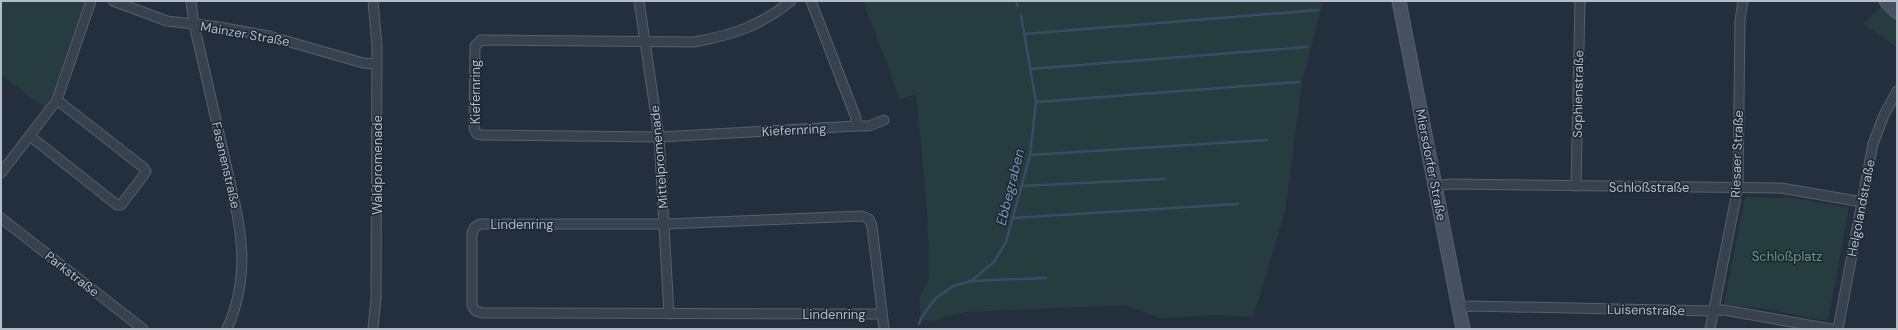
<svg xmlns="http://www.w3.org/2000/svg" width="1898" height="330" viewBox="0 0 1898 330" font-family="'DM Sans',sans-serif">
<rect width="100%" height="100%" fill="#242f3e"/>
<g fill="#263c3f">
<path d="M1,1H96L61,99L53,94L44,107L1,75Z"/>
<path d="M863,1H1323L1302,83L1285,212L1253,317L1216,315L1159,318L1126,305L966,312L932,321L922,320L919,300L928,282L929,262L927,210L916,94L899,99L892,77Z"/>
<path d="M1878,1H1897V47L1863,24L1882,5Z"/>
<path d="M1745,197L1793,198L1849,208L1828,321L1772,310L1724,304Z"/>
</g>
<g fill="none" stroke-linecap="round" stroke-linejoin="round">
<g stroke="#394c67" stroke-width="2.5">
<path d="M1016,1L1018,6"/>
<path d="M1024,34L1318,10"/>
<path d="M1030,69L1307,47"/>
<path d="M1036,102L1299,82"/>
<path d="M1030,155L1267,140"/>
<path d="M1021,186L1165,179"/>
<path d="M1013,218L1238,204"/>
<path d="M971,281L1046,278"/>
<path d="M919,324L921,318L935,299L953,286L971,281L994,262L1006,242L1030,155L1036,102L1021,15"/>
</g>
<g stroke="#565f6c" stroke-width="11">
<g id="street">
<path d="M113,1L167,21L219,27L269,36L363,63L377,64"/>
<path d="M191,1L194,25C204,66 213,107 222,147C236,212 256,264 227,329"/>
<path d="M373,1L377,46L376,298L373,329"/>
<path d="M639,1L659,137L669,314"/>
<path d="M791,1C760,26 733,35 694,42L481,40L475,46L474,129L477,134L482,135L659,137L856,126V118L811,1"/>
<path d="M856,126H869L884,120"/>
<path d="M30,136L117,205H121L143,176L146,171L144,168L57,100"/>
<path d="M1,173L57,100L91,1"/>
<path d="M1435,186L1450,184L1781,188L1862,202"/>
<path d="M1576,186L1580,1"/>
<path d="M1,218L143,329"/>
<path d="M1459,308L1470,306L1714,311L1724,310L1831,329"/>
<path d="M882,314L482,313L476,311L472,306V233L475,227L480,224H665L862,216L869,219L872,226L884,329"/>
<path d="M1710,329L1738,187L1740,20L1743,1"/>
<path d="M1838,329L1873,144L1884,115L1897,91"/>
</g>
</g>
<g stroke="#565f6c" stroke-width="15">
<g id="secondary">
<path d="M1399,1L1463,329"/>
<path d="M1886,1L1897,12"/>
</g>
</g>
<use href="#street" stroke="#38414e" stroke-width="9"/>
<use href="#secondary" stroke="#465061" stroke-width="13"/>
</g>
<g text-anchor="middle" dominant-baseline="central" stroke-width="3" stroke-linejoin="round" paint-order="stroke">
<g font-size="13" fill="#b4bcc9" stroke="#1d2633">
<text transform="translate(245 34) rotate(10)">Mainzer Straße</text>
<text transform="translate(475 92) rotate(-90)">Kiefernring</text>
<text transform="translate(1578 94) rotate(-89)">Sophienstraße</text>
<text transform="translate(794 130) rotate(-3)">Kiefernring</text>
<text transform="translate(1737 154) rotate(-88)">Riesaer Straße</text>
<text transform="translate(659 157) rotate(-95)">Mittelpromenade</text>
<text transform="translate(226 165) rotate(77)">Fasanenstraße</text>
<text transform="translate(377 165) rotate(-90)">Waldpromenade</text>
<text transform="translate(1431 165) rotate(79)">Miersdorfer Straße</text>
<text x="1649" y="187">Schloßstraße</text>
<text transform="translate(1861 208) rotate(-79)">Helgolandstraße</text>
<text x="522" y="224">Lindenring</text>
<text transform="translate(72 274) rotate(38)">Parkstraße</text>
<text transform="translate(1646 310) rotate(1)">Luisenstraße</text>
<text x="834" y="314">Lindenring</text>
</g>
<g font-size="13" fill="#6b9a76" stroke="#1d2633">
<text x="1787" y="256">Schloßplatz</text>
</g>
<g font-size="14" font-style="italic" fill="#7c92b1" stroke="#1d2633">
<text transform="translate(1010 187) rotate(-76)">Ebbegraben</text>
</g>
</g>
<rect width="1898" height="330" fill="none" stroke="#b4bcc9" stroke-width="4"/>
</svg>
